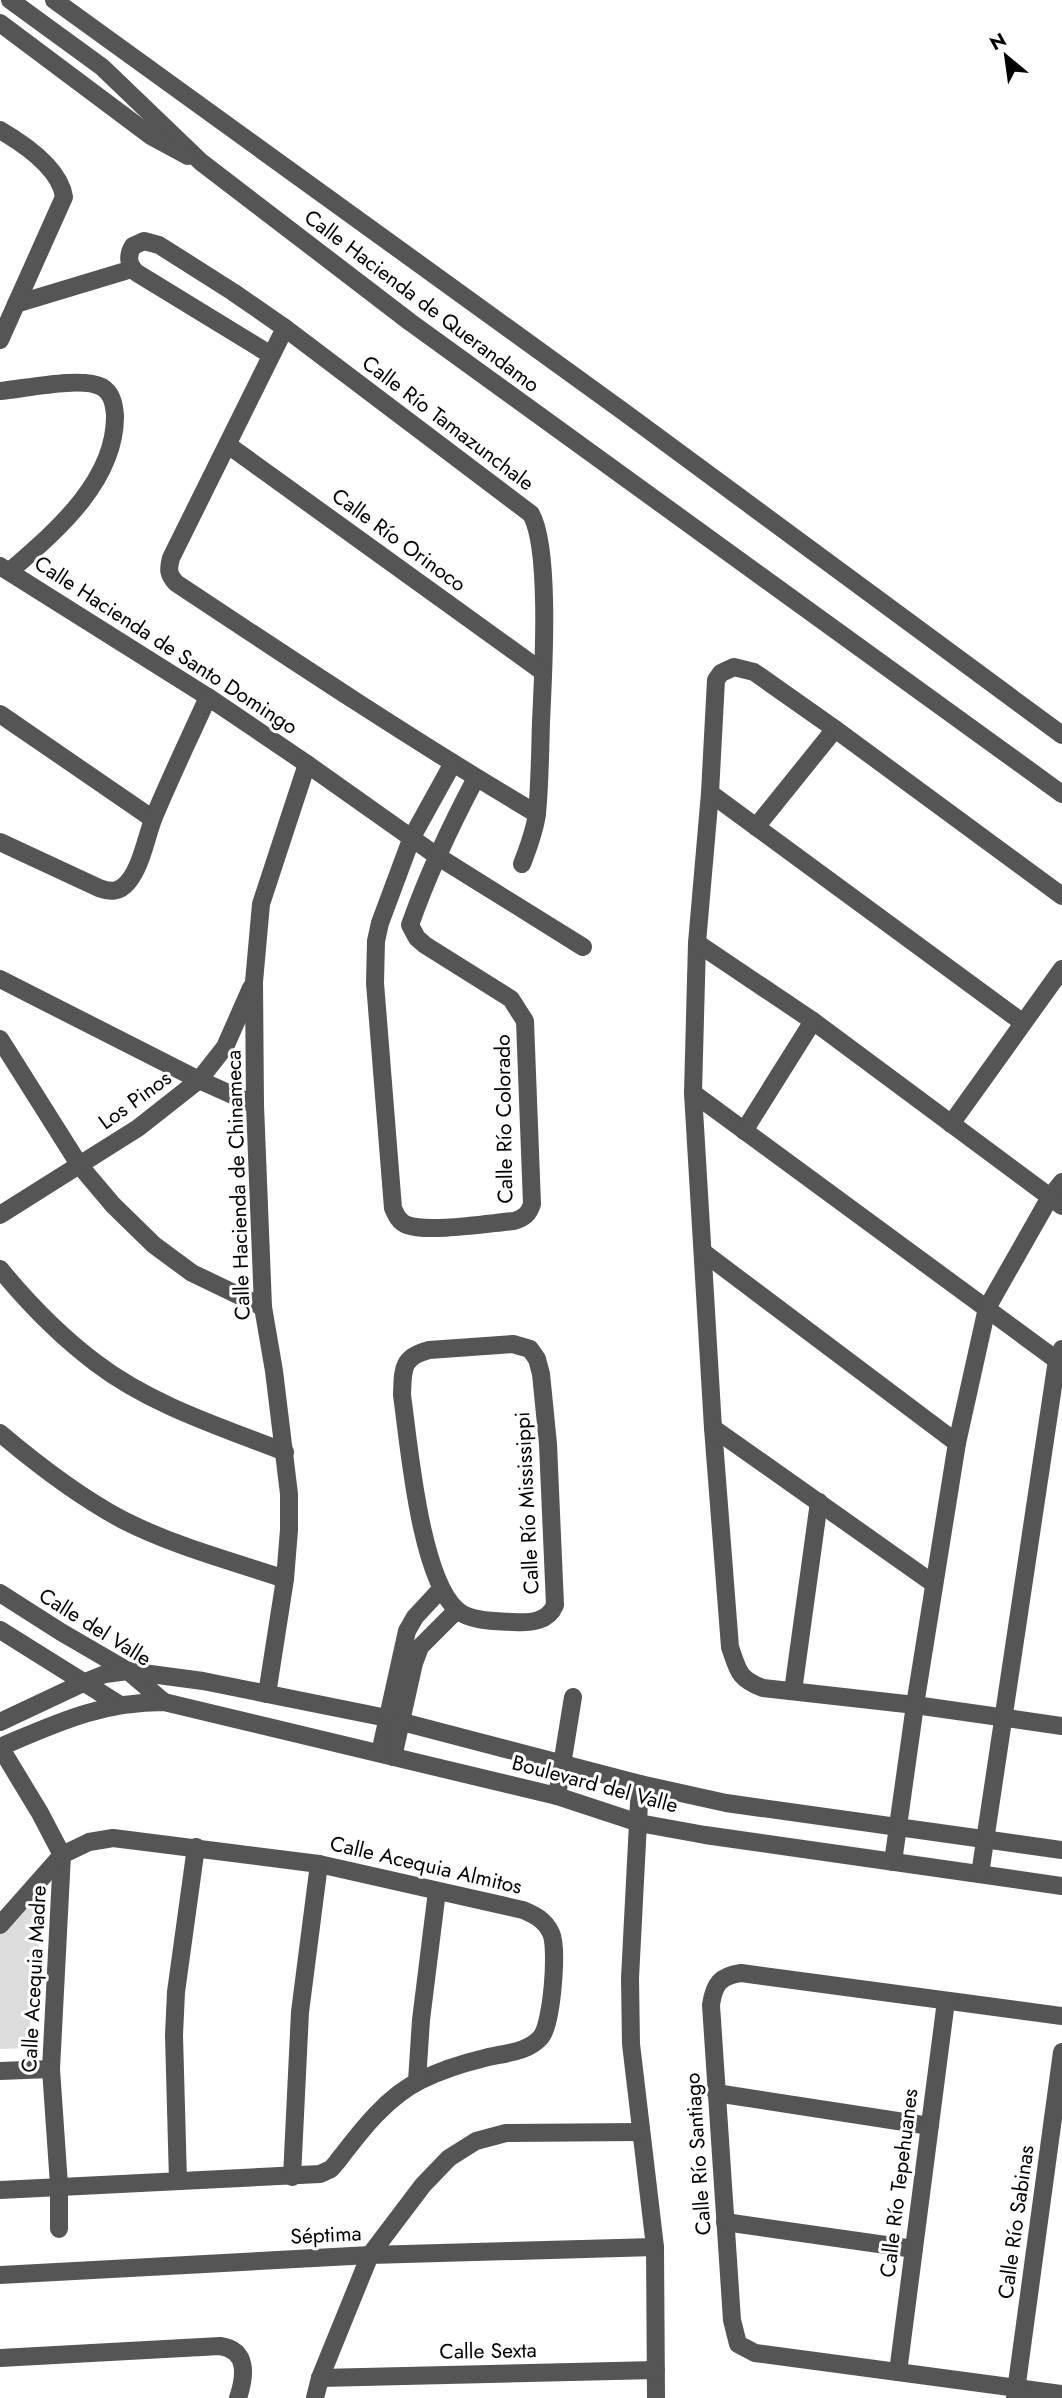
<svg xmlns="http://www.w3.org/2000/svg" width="1062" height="2398" viewBox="0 0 1062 2398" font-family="Jost,sans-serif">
<rect width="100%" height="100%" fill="#fff"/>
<path fill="#dcdcdc" d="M43,1896L44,1913L30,1995V2048L0,2049V1933L34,1897Z"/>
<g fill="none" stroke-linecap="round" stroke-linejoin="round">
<g stroke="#555" stroke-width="18">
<path d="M10,0L102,67L201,162L410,322L1062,794"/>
<path d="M54,0L624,412L1062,735"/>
<path d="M0,23L151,136L188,156"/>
<path d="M0,130C24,144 60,168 64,197L0,340"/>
<path d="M16,304L132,269"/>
<path d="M285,328L171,558C168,570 168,574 176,583C295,662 414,741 537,814"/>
<path d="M271,355L137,273C128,265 127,256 133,246L144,241L159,245L233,292L285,328L531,514C551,549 543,677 541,722C540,752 540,783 537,813C535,831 528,848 522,864"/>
<path d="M0,391C24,389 81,376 102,387C112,393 114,404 115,415C116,481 55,532 10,571"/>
<path d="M228,445L543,672"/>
<path d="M0,566L208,697L307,764L437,856L583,947"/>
<path d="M0,714L153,819"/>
<path d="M453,763L412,837L380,923L376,941L375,983L393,1208C396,1215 399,1222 407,1225C428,1233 490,1223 514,1221C524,1218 529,1214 532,1204L525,1021L511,999L425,945L417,938L410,925C428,874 451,825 476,778"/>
<path d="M710,793L1022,1022"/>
<path d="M756,827L835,729"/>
<path d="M0,842L99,888C110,892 119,893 128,882C142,865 146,837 154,817C171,776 190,737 208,697"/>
<path d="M1062,896L835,729L754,672L734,667L721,673L716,680L710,793L697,943L693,1093L713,1428L730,1647C738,1670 738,1679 763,1688L915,1705L1062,1726"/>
<path d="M697,943L813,1021L1062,1206"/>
<path d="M0,979L199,1080L255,1105"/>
<path d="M0,1039L80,1166L113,1205L154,1245L192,1273L263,1307"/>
<path d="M693,1093L1062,1364"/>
<path d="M951,1124L1062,969"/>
<path d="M744,1131L813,1021"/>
<path d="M0,1215L138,1128L199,1080L225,1047L251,988"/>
<path d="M703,1252L957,1443"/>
<path d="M0,1269C28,1303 60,1336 96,1363C151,1405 221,1427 285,1452"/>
<path d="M513,1344L530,1349L537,1359L541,1374L548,1444L555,1605C548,1622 530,1623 514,1622C497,1621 471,1622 457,1610C420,1577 409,1445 402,1395C403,1370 401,1357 429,1350Z"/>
<path d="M713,1428L934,1584"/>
<path d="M0,1433C39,1466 78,1496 123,1520C174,1546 231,1561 285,1579"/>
<path d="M0,1593L61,1632L128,1671L164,1702"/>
<path d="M0,1630L120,1705"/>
<path d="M793,1691L819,1502"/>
<path d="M267,1694L285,1579L289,1530V1494L274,1371L263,1307L255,1105L254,982L261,904L307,764"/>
<path d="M0,1722L85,1682L105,1674L128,1671L203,1681L387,1718L640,1784L726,1803L1062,1850"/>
<path d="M0,1747C57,1723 100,1702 164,1702L557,1796L639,1823L705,1835L1062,1886"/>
<path d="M0,1747L40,1813L62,1855L51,2069L59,2185V2229"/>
<path d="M380,1753L407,1631L415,1617L441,1589"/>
<path d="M393,1757L414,1663L420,1647L457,1610"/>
<path d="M640,1784L630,1978L631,2044L655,2247L656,2398"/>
<path d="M557,1796L573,1697"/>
<path d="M893,1862L915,1705L957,1443L987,1308L1050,1197L1062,1182"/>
<path d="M980,1874L1057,1360L1062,1349"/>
<path d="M0,1925L62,1855L89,1842L113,1838L319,1864L523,1910C535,1915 545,1920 551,1933C558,1948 552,2024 541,2037C527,2054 500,2053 481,2059C460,2064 440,2071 421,2080C386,2097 360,2132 337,2162L331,2169L320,2174L0,2190"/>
<path d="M1062,2016L741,1973C720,1976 714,1984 711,2005L732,2320L738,2344L755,2353L1062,2394"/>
<path d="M0,2071L51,2069"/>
<path d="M417,2081L421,2020L437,1891"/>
<path d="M716,2093L930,2126"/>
<path d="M292,2177L300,2012L319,1864"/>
<path d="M178,2181L174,2035L176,1992L196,1847"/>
<path d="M725,2222L914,2249"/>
<path d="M0,2275L370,2255L655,2247"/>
<path d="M0,2358L220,2346C249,2350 245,2377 238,2398"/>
<path d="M898,2372L946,2001"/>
<path d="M320,2378L656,2370"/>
<path d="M315,2398L320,2378L370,2255L423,2185L449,2158L476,2141L506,2133L640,2132"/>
<path d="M1015,2398L1062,2052"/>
</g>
</g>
<g text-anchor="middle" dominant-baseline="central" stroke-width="6" stroke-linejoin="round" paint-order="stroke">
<g font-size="21" fill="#000" stroke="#fff">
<text transform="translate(422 301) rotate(37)">Calle Hacienda de Querandamo</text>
<text transform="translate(448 423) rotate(37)">Calle Río Tamazunchale</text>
<text transform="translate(399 540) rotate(36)">Calle Río Orinoco</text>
<text transform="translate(166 645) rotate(33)">Calle Hacienda de Santo Domingo</text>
<text transform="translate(135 1100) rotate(-36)">Los Pinos</text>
<text transform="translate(504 1119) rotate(-91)">Calle Río Colorado</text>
<text transform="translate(238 1185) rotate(-92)">Calle Hacienda de Chinameca</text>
<text transform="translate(527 1503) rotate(-93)">Calle Río Mississippi</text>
<text transform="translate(95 1627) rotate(32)">Calle del Valle</text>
<text transform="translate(595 1784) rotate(15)">Boulevard del Valle</text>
<text transform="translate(426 1865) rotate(13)">Calle Acequia Almitos</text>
<text transform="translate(34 1979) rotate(-87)">Calle Acequia Madre</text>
<text transform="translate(698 2154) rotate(-94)">Calle Río Santiago</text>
<text transform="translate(899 2183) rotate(-83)">Calle Río Tepehuanes</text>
<text transform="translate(1016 2222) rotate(-82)">Calle Río Sabinas</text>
<text transform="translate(326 2235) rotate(-3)">Séptima</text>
<text transform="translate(488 2351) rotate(-1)">Calle Sexta</text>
</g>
</g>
<g transform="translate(1006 56) rotate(331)" stroke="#ffffff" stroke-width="5" paint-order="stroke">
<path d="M0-5L12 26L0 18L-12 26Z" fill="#000000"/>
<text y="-10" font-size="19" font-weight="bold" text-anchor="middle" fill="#000000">N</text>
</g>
</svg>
